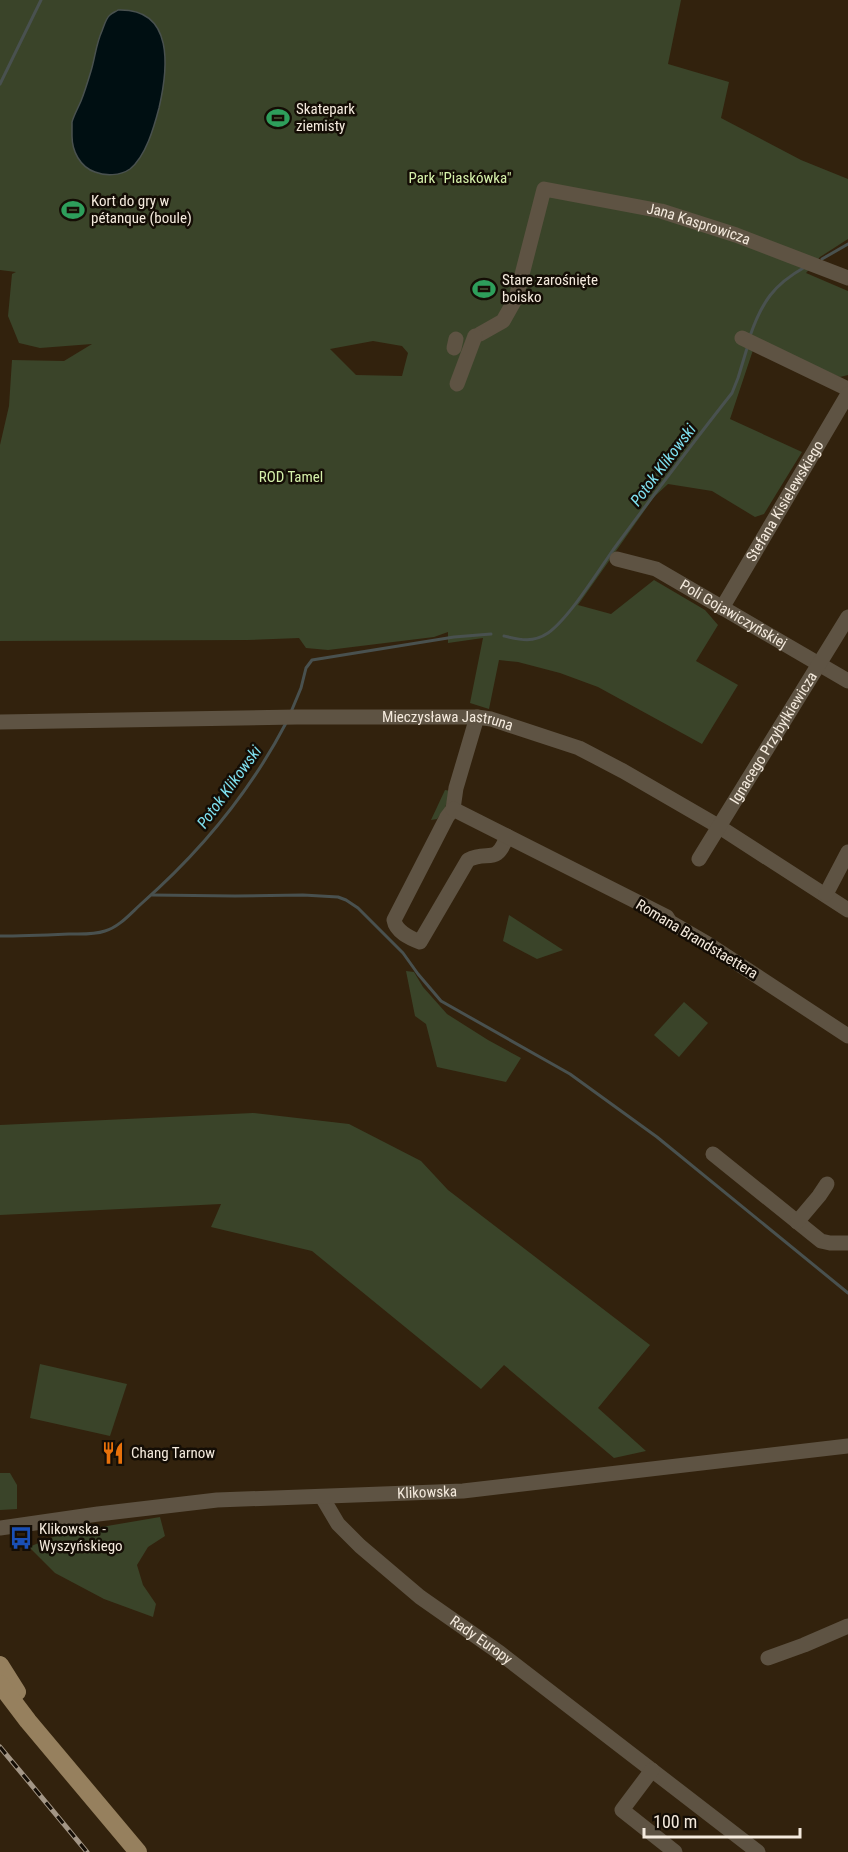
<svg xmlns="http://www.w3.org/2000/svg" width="848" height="1852" viewBox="0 0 848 1852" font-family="'Roboto Condensed',sans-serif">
<rect width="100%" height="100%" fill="#32220d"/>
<g fill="#3a4429" fill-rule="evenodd">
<path d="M0,0H681L668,64L729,82L721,118L801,160L848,179V239L820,257L806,273L848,291V375L840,377L756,341L730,419L802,452L764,514L755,517L712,491L668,484L654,497L578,605L611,614L654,580L705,610L718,625L696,661L738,685L702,744L598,687L560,673L518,662L499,660L489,709L470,703L483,638L448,643V632L434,637L328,650L306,648L299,638L247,640L0,641V445L9,406L12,360L64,361L92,344L40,348L19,343L8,316L12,274L16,272L0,270ZM373,341L402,346L408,353L402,376L356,375L330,349Z"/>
<path d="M445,790L451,791L445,808L437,819L431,820Z"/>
<path d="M509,915L563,950L537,959L503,941Z"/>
<path d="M406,971L414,972L423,987L447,1014L488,1040L521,1058L506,1082L437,1067L426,1024L415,1016Z"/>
<path d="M684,1002L708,1023L679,1057L654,1035Z"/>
<path d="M253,1113L349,1124L421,1161L448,1190L650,1345L598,1408L646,1451L614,1458L504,1365L481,1389L312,1251L211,1227L221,1204L0,1215V1125Z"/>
<path d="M40,1364L127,1384L110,1436L30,1418Z"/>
<path d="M0,1473H10L17,1485V1509L0,1510Z"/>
<path d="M160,1517L165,1536L148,1547L137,1565L143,1585L156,1604L153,1617L104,1599L55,1573L29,1547L60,1534Z"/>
</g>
<path fill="#000f12" stroke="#49514f" stroke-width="1.5" d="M118,10C175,8 168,69 159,108C154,127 146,156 130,169C120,176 105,176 95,172C80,167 72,151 72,136C72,132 72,126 72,122C74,115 78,108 81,101C85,91 88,81 91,71C95,58 96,44 102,31C104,26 106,18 110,15C112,13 115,12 118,10Z"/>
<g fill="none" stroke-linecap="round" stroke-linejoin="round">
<g stroke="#49514f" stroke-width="3">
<path d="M0,84L41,0"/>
<path d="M822,259L848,244"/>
<path d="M750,336C762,302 773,285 805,267"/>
<path d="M504,636C521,640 533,643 548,633C569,618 597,573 613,550C652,497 691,445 732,393L738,378L748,345"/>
<path d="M291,712L301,688L306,668L312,660L454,637L491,634"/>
<path d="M152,895L235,896L303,895L338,897L346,900L358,908L403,953L418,974L441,1001L570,1074L657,1137L848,1293"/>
<path d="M0,936C23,936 46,935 69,934C80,934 93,935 105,931C119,927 130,914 141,904C199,853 250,792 286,723"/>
</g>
<g stroke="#5e5343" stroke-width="15">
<path id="s1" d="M480,334L503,321L516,298L544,189L661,211L736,235L848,278"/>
<path d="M742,338L848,389"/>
<path d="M454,348L456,339"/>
<path d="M457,384L475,336"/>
<path id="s2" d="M617,559L656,569L848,681"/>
<path id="s3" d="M722,608L848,394"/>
<path d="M477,717L456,788L453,809L447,817L394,920C396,932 410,938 420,942L468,860C488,849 496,867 507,836"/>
<path id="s4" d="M0,722L297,717H477L491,719L579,748L623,771L718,826L848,910"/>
<path d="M453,809L667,917L670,922L708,944L848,1036"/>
<path id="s5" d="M699,859L848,617"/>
<path d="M826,894L848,852"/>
<path d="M713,1154L821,1241L830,1243H848"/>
<path d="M797,1222L819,1196L827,1184"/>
<path id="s6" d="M322,1497L338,1524L360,1546L420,1597L500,1653L758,1852"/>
<path id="s7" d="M0,1528L98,1514L217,1500L463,1491L848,1446"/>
<path d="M768,1658L804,1645L848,1626"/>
<path d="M652,1770L622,1810L675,1852"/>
</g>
<g stroke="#96805e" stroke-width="18">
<path d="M0,1665L17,1692"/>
<path d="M0,1684L28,1721L138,1852"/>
</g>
<g stroke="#a39686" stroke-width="5">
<path id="rail" d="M0,1747L87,1852"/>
</g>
<use href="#rail" stroke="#140d05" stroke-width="3" stroke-dasharray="9" stroke-linecap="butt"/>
</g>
<defs>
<g id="stadium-bare" transform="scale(1.8)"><path d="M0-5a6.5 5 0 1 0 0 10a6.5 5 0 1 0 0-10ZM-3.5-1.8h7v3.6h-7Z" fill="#2e9e5b" stroke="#140d05" stroke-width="2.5" paint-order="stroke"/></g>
<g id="restaurant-bare" transform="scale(1.8)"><path d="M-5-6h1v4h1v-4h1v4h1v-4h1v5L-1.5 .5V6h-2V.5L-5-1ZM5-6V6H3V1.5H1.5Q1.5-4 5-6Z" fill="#e8710a" stroke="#140d05" stroke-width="2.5" paint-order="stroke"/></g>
<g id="bus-bare" transform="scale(1.8)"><path d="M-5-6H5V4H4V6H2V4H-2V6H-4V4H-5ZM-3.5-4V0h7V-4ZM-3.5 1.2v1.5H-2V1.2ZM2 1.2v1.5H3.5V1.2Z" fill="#1a4fb4" stroke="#140d05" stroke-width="2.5" paint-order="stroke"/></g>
</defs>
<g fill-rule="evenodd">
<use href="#stadium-bare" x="278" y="118"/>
<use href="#stadium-bare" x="73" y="210"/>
<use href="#stadium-bare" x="484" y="289"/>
<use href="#restaurant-bare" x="113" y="1453"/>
<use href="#bus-bare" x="21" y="1538"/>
</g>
<g text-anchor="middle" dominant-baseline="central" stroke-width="5" stroke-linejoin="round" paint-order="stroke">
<g font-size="15" fill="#f4eadd" stroke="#140d05" text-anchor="start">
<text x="296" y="109">Skatepark<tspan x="296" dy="17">ziemisty</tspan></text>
<text x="91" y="201">Kort do gry w<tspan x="91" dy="17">pétanque (boule)</tspan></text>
<text x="502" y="280">Stare zarośnięte<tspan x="502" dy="17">boisko</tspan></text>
<text x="131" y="1453">Chang Tarnow</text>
<text x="39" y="1529">Klikowska -<tspan x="39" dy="17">Wyszyńskiego</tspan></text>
</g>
<g font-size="15" fill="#d5f0aa" stroke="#140d05">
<text x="460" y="178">Park "Piaskówka"</text>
<text x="291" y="477">ROD Tamel</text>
</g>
<g font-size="15" fill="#f4eadd" stroke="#140d05">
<text stroke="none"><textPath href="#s1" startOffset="324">Jana Kasprowicza</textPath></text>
<text stroke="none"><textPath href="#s3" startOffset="124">Stefana Kisielewskiego</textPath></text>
<text stroke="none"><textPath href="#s2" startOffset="130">Poli Gojawiczyńskiej</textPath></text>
<text stroke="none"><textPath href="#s4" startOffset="448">Mieczysława Jastruna</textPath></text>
<text stroke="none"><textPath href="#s5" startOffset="142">Ignacego Przybyłkiewicza</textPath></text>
<text transform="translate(697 939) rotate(31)">Romana Brandstaettera</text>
<text stroke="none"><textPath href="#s7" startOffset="429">Klikowska</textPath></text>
<text stroke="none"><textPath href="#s6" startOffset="216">Rady Europy</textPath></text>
</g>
<g font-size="16" font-style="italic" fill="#7fe1f0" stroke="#140d05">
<text transform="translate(663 465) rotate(-53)">Potok Klikowski</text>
<text transform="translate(229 787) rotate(-54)">Potok Klikowski</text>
</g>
</g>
<path d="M644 1828v9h156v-9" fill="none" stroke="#f4eadd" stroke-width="3"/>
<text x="653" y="1828" font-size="18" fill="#f4eadd" stroke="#140d05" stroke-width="4.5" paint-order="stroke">100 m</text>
</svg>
